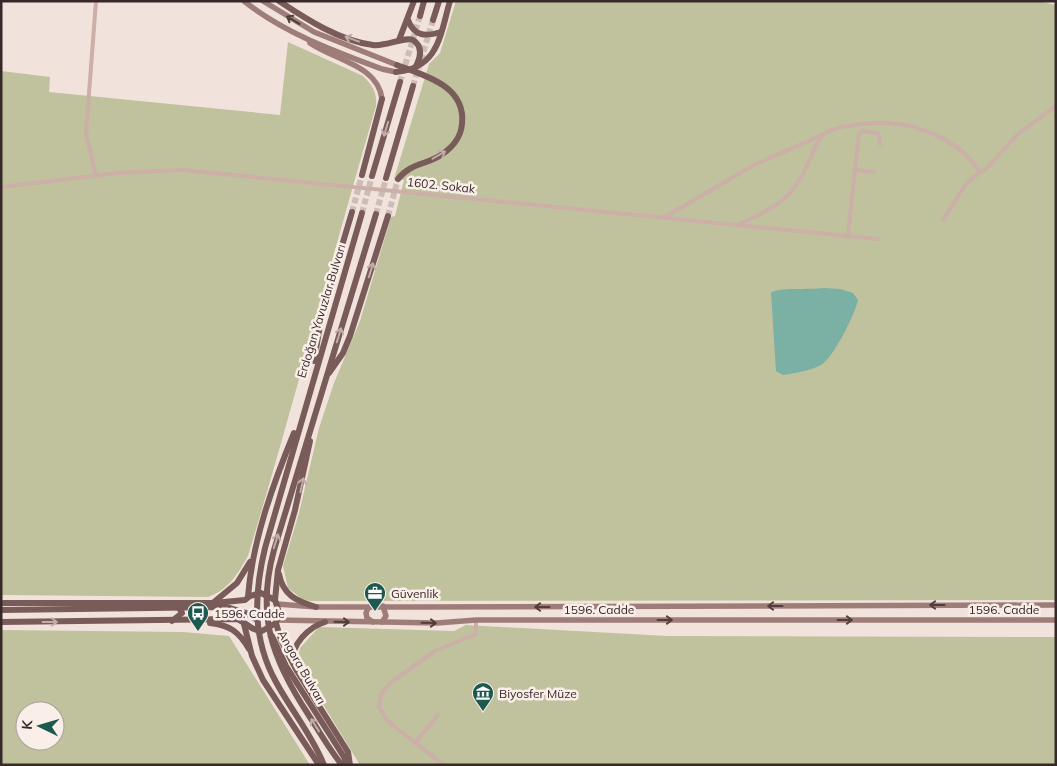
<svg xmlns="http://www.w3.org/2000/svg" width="1057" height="766" viewBox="0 0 1057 766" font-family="Mulish,sans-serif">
<rect width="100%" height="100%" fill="#f2e2dc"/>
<g fill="#bfc29c" fill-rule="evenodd">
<path d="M456,1H1037L1056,5V600L310,601L302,599L288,588L283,566L299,513L319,428L334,383L360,321L391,217L395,216L404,180L394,179L429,64L440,53Z"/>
<path d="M288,42L363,76C373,86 377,92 376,106C332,256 293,407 248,556C238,574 228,590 208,597L1,595V71L50,77L49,92L280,115Z"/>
<path d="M466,625L667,636L1056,637V765H360L297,662L300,648L319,627L454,631Z"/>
<path d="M1,630L183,632L229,636L310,765H1ZM25,711H55V741H25Z"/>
</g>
<path fill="#7bb0a4" d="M824,288L840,289L853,293L858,300C855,314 834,357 821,365C810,371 795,373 783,375L776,371L771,293C776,287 812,290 824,288Z"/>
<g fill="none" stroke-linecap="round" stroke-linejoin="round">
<g stroke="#cdbdb8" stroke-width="6" stroke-dasharray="6 3" stroke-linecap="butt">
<path d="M400,82L420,16"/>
<path d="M413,86L433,20"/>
<path d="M352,212L362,175"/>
<path d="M362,213L372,176"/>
<path d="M376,214L386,178"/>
<path d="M388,216L398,179"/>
</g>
<g stroke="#cbafa8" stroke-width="4">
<path d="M96,1L86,133L96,176"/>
<path d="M854,170L874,172"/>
<path d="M1,187L118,173L182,170L878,239"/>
<path d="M665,217L754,165L822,135"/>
<path d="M943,220L966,184L980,172"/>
<path d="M740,224C776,206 789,203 807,166C811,157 816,142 823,135C830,128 846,126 855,125C901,117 953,132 980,172L985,170L1018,134L1056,106"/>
<path d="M848,235L859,133L863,131L878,133L880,144"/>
<path d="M415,743L438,715"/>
<path d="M444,765L395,727L386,719L379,707L381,694L390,683L435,651L476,634V620"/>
</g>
<g stroke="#9e7d79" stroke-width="5.5">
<path d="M244,1C284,33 334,51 382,69L396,72"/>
<path d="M263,1L314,32L397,65"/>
<path d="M310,43C334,60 378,65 382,99"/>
<path d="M277,604L316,607H418L1056,605"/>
<path d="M372,606L368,608L366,613L367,618L373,622"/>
<path d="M277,620L437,623L476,620H1056"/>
<path d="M382,622L386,616L383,606"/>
</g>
<g stroke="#795c59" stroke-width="6">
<path d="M279,1C306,19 340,41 373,45C385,47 406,36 413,40C424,47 420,59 415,68"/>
<path d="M420,16L424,1"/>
<path d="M408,20C414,36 425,37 441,32"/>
<path d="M433,20L439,1"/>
<path d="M399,40L414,1"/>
<path d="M397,65C426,76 466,86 462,124C461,137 452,148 441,155C426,165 410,163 398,179"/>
<path d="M396,72C439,68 440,35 450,1"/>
<path d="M362,175L382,99"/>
<path d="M372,176L400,82"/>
<path d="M386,178L413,86"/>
<path d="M314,361L322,313L352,212"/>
<path d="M329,373L343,353L350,336L388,216"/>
<path d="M279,574C283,595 296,601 316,607"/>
<path d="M248,597C252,542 273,484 294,433"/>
<path d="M275,600L278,570L295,510L310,441"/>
<path d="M214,602L237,583L250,562"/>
<path d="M1,603H214L245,600L250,596L261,593L275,600L279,612L276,623L262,631C250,631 246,621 236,619L1,622"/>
<path d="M1,610L227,607L246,613L257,620"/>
<path d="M172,621L182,613L178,606"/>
<path d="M210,623C230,625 239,632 249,649"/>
<path d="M276,623L281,640L297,671L348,752L350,765"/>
<path d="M244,624L252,656L263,680L319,765"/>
<path d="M272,636L286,666L344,757L347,765"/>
<path d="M293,662C291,644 309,627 325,622"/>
<path d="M324,765C312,735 291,710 276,682C252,639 254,594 265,548L362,213"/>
<path d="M342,765C329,749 319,731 308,714C272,659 256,616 274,550L376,214"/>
</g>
</g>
<defs><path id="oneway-shaft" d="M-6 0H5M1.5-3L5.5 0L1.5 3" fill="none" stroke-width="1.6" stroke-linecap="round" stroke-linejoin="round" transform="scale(1.25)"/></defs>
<g stroke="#513e3c">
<use href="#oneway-shaft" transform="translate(293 20) rotate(-149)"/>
<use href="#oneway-shaft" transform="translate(937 605) rotate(180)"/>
<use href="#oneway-shaft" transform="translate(775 606) rotate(180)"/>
<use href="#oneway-shaft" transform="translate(542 607) rotate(180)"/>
<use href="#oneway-shaft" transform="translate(665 620)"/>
<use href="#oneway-shaft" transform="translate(845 620)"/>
<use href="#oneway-shaft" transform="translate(342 622) rotate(1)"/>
<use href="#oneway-shaft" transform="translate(429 623) rotate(1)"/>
</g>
<g stroke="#c0aca8">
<use href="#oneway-shaft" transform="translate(352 39) rotate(-160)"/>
<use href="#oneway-shaft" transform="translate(386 129) rotate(107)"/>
<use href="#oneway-shaft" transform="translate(439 155) rotate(-30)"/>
<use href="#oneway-shaft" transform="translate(371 270) rotate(-73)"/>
<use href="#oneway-shaft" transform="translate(339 335) rotate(-73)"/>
<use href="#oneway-shaft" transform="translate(302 485) rotate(-77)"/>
<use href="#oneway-shaft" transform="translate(276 541) rotate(-73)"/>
<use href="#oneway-shaft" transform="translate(50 622)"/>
<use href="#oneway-shaft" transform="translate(315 725) rotate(-122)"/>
</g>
<defs>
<g id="office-pin" transform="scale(1.125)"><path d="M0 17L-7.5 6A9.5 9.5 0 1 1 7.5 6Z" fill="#1d594e" stroke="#faeee9"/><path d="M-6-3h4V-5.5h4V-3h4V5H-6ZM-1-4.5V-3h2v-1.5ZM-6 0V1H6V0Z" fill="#fff"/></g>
<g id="bus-pin" transform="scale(1.125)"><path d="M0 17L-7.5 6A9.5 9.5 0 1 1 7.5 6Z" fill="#1d594e" stroke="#faeee9"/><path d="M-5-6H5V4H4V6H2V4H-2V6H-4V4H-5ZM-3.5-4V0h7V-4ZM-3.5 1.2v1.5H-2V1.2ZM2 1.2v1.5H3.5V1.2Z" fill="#fff"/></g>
<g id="museum-pin" transform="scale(1.125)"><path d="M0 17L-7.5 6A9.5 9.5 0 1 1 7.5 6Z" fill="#1d594e" stroke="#faeee9"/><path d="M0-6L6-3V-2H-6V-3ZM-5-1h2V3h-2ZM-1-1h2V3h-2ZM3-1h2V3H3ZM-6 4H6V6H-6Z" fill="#fff"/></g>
</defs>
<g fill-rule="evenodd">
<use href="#office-pin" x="375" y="593"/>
<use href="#bus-pin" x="198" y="613"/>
<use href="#museum-pin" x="483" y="693"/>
</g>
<g text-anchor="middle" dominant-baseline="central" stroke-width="5" stroke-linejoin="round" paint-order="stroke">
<g font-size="12" fill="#372928" stroke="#faeee9">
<text transform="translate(441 185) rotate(6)">1602. Sokak</text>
<text transform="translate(321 311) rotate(-73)">Erdoğan Yavuzlar Bulvarı</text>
<text x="599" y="609">1596. Cadde</text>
<text x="1004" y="609">1596. Cadde</text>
<text transform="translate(302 667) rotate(60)">Angora Bulvarı</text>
</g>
<g font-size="12" fill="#372928" stroke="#faeee9" text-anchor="start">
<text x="391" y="593">Güvenlik</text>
<text x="214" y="613">1596. Cadde</text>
<text x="499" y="693">Biyosfer Müze</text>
</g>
</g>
<rect width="1057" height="766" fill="none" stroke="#372928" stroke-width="5"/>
<g transform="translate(40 726) rotate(275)"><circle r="24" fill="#faeee9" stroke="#ac9f9c"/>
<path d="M0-4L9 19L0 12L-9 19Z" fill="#1d594e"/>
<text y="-8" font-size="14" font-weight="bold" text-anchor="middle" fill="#372928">K</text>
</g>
</svg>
